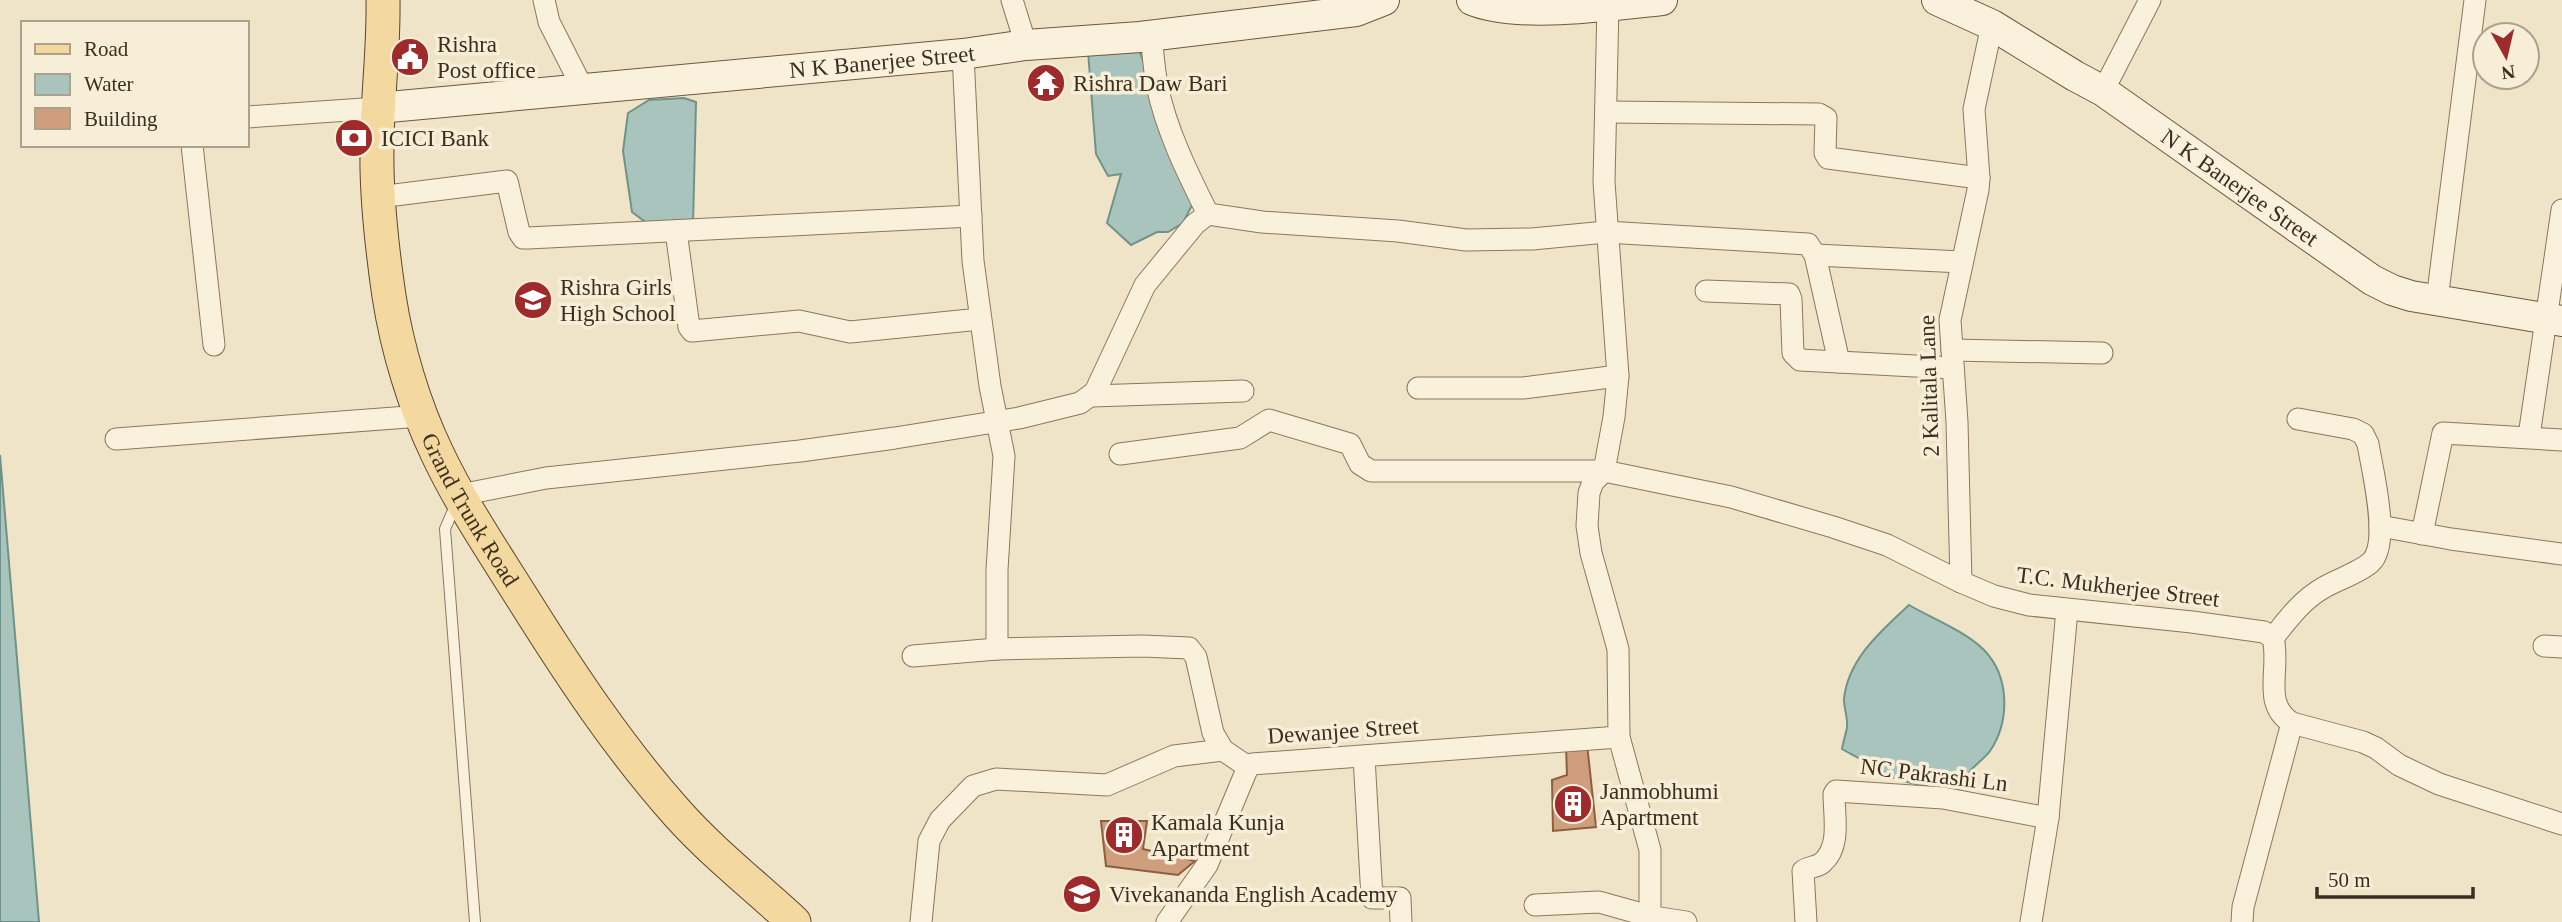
<svg xmlns="http://www.w3.org/2000/svg" width="2562" height="922" viewBox="0 0 2562 922" font-family="'Times New Roman',serif">
<rect width="100%" height="100%" fill="#f0e4c8"/>
<g fill="#a9c4bc" stroke="#6f938a" stroke-width="2">
<path d="M1136,42L1195,199L1183,223L1168,232H1157L1131,245L1107,223L1121,174L1108,176L1096,154L1088,51Z"/>
<path d="M684,98L696,102L693,225L648,224L632,212L623,151L628,113L649,100Z"/>
<path d="M0,455L39,922H0Z"/>
<path d="M1909,605C1933,619 1965,631 1984,650C2010,677 2010,721 1990,751C1985,758 1977,763 1971,770C1966,777 1962,786 1957,793L1898,780L1842,749C1843,742 1846,734 1847,727C1848,718 1844,709 1844,699C1848,659 1881,631 1909,605Z"/>
</g>
<g fill="#cf9f7d" stroke="#8d5f41" stroke-width="2">
<path d="M1587,744L1596,827L1553,831L1552,780L1567,775L1566,746Z"/>
<path d="M1101,821H1147L1143,849L1195,861L1178,875L1106,866Z"/>
</g>
<g fill="none" stroke-linecap="round" stroke-linejoin="round">
<g stroke="#8d765c" stroke-width="12">
<path id="lane" d="M457,501L445,529L475,922"/>
</g>
<g stroke="#8d765c" stroke-width="23">
<g id="street">
<path d="M544,0L549,22L583,89"/>
<path d="M1012,0L1026,45"/>
<path d="M1608,5L1604,182L1618,376L1614,417L1604,471L1593,482L1589,493L1587,526L1591,553L1618,649L1619,737L1650,850V916"/>
<path d="M963,54L973,261L990,386L1004,456L997,570V649"/>
<path d="M2103,91L2150,0"/>
<path d="M1607,112L1819,114L1826,118L1825,153L1828,158L1979,178"/>
<path d="M247,117L378,108"/>
<path d="M192,145L214,345"/>
<path d="M379,197L507,181L519,232L523,238H528L971,216"/>
<path d="M1208,214L1262,222L1398,231L1466,240L1532,239L1606,232L1808,244L1815,255L1839,362"/>
<path d="M676,231L689,327L692,331L799,321L850,332L980,319"/>
<path d="M1815,255L1962,262"/>
<path d="M1706,291L1789,294L1791,299L1793,353L1800,360L1953,368"/>
<path d="M2437,300L2475,0"/>
<path d="M1952,350L2102,353"/>
<path d="M1418,388H1523L1618,376"/>
<path d="M1092,396L1243,391"/>
<path d="M2529,436L2562,210"/>
<path d="M116,439L421,416"/>
<path d="M1120,454L1240,438L1269,420L1350,444L1360,464L1371,471H1604L1731,497L1833,527L1887,545L1961,582L1994,596L2029,605L2192,622L2264,632L2273,638C2281,668 2261,704 2292,723L2363,742L2376,748L2399,765L2439,784L2562,824"/>
<path d="M460,495L546,478L800,451L895,438L1019,418L1080,403L1095,392L1145,285L1195,224L1208,214C1188,174 1166,130 1157,85C1154,69 1153,52 1151,36"/>
<path d="M2380,526L2451,539L2562,554"/>
<path d="M2422,534L2443,433L2562,440"/>
<path d="M1961,582L1957,422L1950,320L1978,190L1979,178L1974,109L1992,25"/>
<path d="M2273,638C2288,619 2302,600 2323,588C2336,580 2361,572 2371,562C2391,543 2372,469 2368,444L2363,434L2353,429L2298,419"/>
<path d="M2544,646L2562,647"/>
<path d="M913,656L997,649L1143,646L1189,648L1196,657L1213,733L1223,750L1248,767"/>
<path d="M1364,757L1372,898H1400L1401,922"/>
<path d="M1535,905L1599,902L1653,917L1686,922"/>
<path d="M921,922L929,841L940,820L973,786L996,779L1107,785L1174,756L1223,750"/>
<path d="M1167,922L1207,865L1248,767L1252,764L1619,737"/>
<path d="M1806,922L1803,871C1809,866 1817,868 1823,862C1841,846 1834,816 1834,794L1836,791L1943,798L2048,818"/>
<path d="M2031,922L2048,818L2067,610"/>
<path d="M2242,922L2243,907L2292,723"/>
</g>
</g>
<g stroke="#6f573f" stroke-width="32">
<g id="secondary">
<path d="M1472,0C1517,19 1612,5 1662,0"/>
<path id="s1" d="M1937,0L1992,25L2075,76L2103,91L2372,280L2392,290L2411,296L2562,321"/>
<path id="s2" d="M378,108L963,54L1026,45L1140,37L1356,11L1384,0"/>
</g>
</g>
<g stroke="#5b4430" stroke-width="35">
<g id="primary">
<path id="s3" d="M383,0C384,50 377,99 377,148C376,197 382,248 389,296C397,348 414,405 437,453C461,504 493,551 523,599C570,674 619,748 678,814C713,853 755,886 794,922"/>
</g>
</g>
<use href="#lane" stroke="#faf1dc" stroke-width="10"/>
<use href="#street" stroke="#faf1dc" stroke-width="21"/>
<use href="#secondary" stroke="#faf1dc" stroke-width="30"/>
<use href="#primary" stroke="#f3d9a0" stroke-width="33"/>
</g>
<defs>
<g id="civic-disc" transform="scale(2.0125)"><circle r="9.5" fill="#9e2a2b" stroke="#f7eed8"/><path d="M-.6-6.5H3V-4.5H.6V-3L4-1V1h2V6H-6V1h2V-1L-.6-3ZM-1.2 2.5V6h2.4V2.5Z" fill="#fff"/></g>
<g id="temple-disc" transform="scale(2.0125)"><circle r="9.5" fill="#9e2a2b" stroke="#f7eed8"/><path d="M0-6L5-2H3V0L6.5 2.5H4V6H1.5V3h-3V6H-4V2.5H-6.5L-3 0V-2H-5Z" fill="#fff"/></g>
<g id="bank-disc" transform="scale(2.0125)"><circle r="9.5" fill="#9e2a2b" stroke="#f7eed8"/><path d="M-6-4H6V4H-6ZM0-2.3a2.3 2.3 0 1 0 0 4.6a2.3 2.3 0 1 0 0-4.6Z" fill="#fff"/></g>
<g id="school-disc" transform="scale(2.0125)"><circle r="9.5" fill="#9e2a2b" stroke="#f7eed8"/><path d="M0-5L7-2L0 1L-7-2ZM-4 1L0 2.5L4 1V4Q0 6-4 4Z" fill="#fff"/></g>
<g id="building-disc" transform="scale(2.0125)"><circle r="9.5" fill="#9e2a2b" stroke="#f7eed8"/><path d="M-4-6H4V6H1V3H-1V6H-4ZM-2.5-4.3h1.7v1.8h-1.7ZM.8-4.3h1.7v1.8H.8ZM-2.5-1h1.7V.8h-1.7ZM.8-1h1.7V.8H.8Z" fill="#fff"/></g>
</defs>
<g fill-rule="evenodd">
<use href="#civic-disc" x="410" y="57"/>
<use href="#temple-disc" x="1046" y="83"/>
<use href="#bank-disc" x="354" y="138"/>
<use href="#school-disc" x="533" y="300"/>
<use href="#building-disc" x="1573" y="804"/>
<use href="#building-disc" x="1124" y="835"/>
<use href="#school-disc" x="1082" y="894"/>
</g>
<g text-anchor="middle" dominant-baseline="central" stroke-width="7" stroke-linejoin="round" paint-order="stroke">
<g font-size="23" fill="#3d2e20" stroke="#f7eed8" text-anchor="start">
<text x="437" y="44">Rishra<tspan x="437" dy="26">Post office</tspan></text>
<text x="1073" y="83">Rishra Daw Bari</text>
<text x="381" y="138">ICICI Bank</text>
<text x="560" y="287">Rishra Girls<tspan x="560" dy="26">High School</tspan></text>
<text x="1600" y="791">Janmobhumi<tspan x="1600" dy="26">Apartment</tspan></text>
<text x="1151" y="822">Kamala Kunja<tspan x="1151" dy="26">Apartment</tspan></text>
<text x="1109" y="894">Vivekananda English Academy</text>
</g>
<g font-size="23" fill="#3d2e20" stroke="#f7eed8">
<text stroke="none"><textPath href="#s2" startOffset="506">N K Banerjee Street</textPath></text>
<text stroke="none"><textPath href="#s1" startOffset="357">N K Banerjee Street</textPath></text>
<text transform="translate(1929 386) rotate(-92)">2 Kalitala Lane</text>
<text stroke="none"><textPath href="#s3" startOffset="527">Grand Trunk Road</textPath></text>
<text transform="translate(2118 587) rotate(7)">T.C. Mukherjee Street</text>
<text transform="translate(1343 731) rotate(-4)">Dewanjee Street</text>
<text transform="translate(1934 775) rotate(7)">NC Pakrashi Ln</text>
</g>
</g>
<rect x="21" y="21" width="228" height="126" fill="#f7eed8" stroke="#ada18e" stroke-width="2"/>
<rect x="35" y="44" width="35" height="10" fill="#f3d9a0" stroke="#ada18e" stroke-width="2"/>
<text x="84" y="56" font-size="21" fill="#3d2e20">Road</text>
<rect x="35" y="74" width="35" height="21" fill="#a9c4bc" stroke="#ada18e" stroke-width="2"/>
<text x="84" y="91" font-size="21" fill="#3d2e20">Water</text>
<rect x="35" y="108" width="35" height="21" fill="#cf9f7d" stroke="#ada18e" stroke-width="2"/>
<text x="84" y="126" font-size="21" fill="#3d2e20">Building</text>
<g transform="translate(2506 56) rotate(172)"><circle r="33" fill="#f7eed8" stroke="#ada18e" stroke-width="2"/>
<path d="M0-5L12 26L0 18L-12 26Z" fill="#9e2a2b"/>
<text y="-10" font-size="19" font-weight="bold" text-anchor="middle" fill="#3d2e20">N</text>
</g>
<path d="M2317 887v10h156v-10" fill="none" stroke="#3d2e20" stroke-width="3.5"/>
<text x="2328" y="887" font-size="21" fill="#3d2e20" stroke="#f7eed8" stroke-width="5" paint-order="stroke">50 m</text>
</svg>
